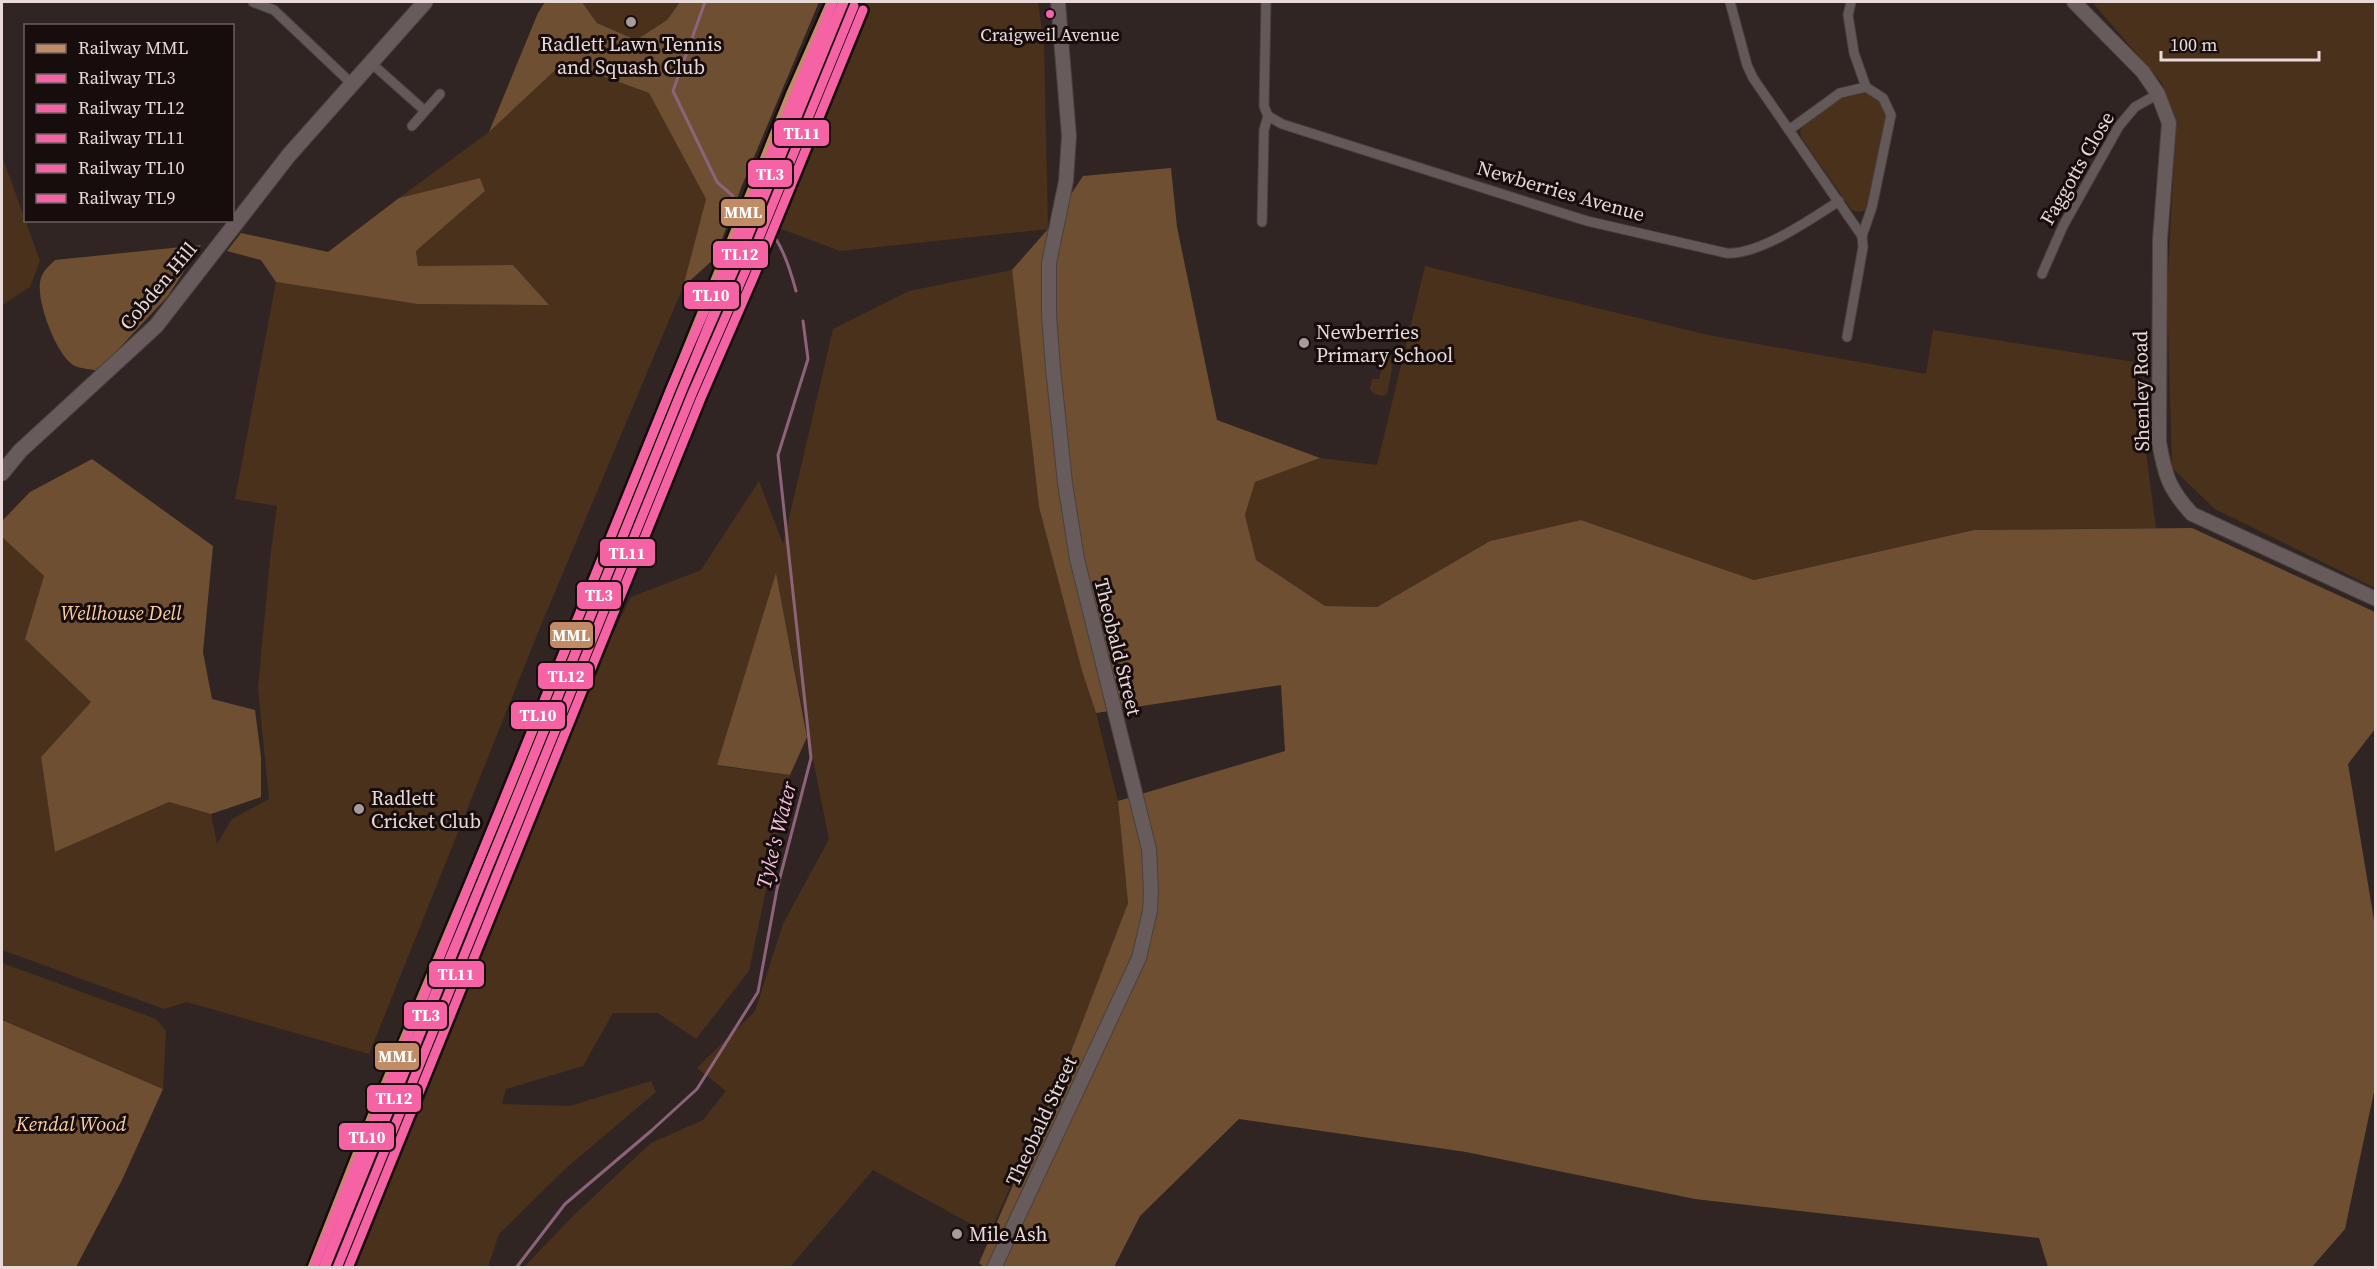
<svg xmlns="http://www.w3.org/2000/svg" width="2377" height="1269" font-family="'Source Serif 4',serif">
<rect width="100%" height="100%" fill="#312524"/>
<g fill="#49311c">
<polygon points="582,2 680,2 667,20 636,40 597,23"/>
<polygon points="857,2 1038,2 1044,44 1048,229 840,251 776,227 843,35"/>
<polygon points="2092,2 2375,2 2375,588 2215,509 2172,468 2167,291 2176,123 2162,83"/>
<polygon points="564,62 649,93 706,199 683,287 539,630 369,1054 187,1002 164,1009 2,950 2,537 44,576 25,639 91,702 41,757 55,852 169,802 211,814 217,844 232,819 269,799 258,688 270,559 277,506 235,499 276,282 417,304 548,305 513,265 418,266 416,251 485,191 480,178 399,198 489,132"/>
<path d="M 1864,92 L 1879,99 L 1887,113 L 1868,207 C 1864,212 1859,213 1852,210 L 1801,137 L 1800,131 L 1805,122 L 1844,95 Z"/>
<polygon points="2,156 40,261 30,287 2,305"/>
<polygon points="1425,266 1708,335 1926,374 1933,330 2134,362 2156,528 1974,530 1754,580 1581,520 1490,541 1377,607 1325,606 1256,560 1245,515 1255,482 1320,458 1377,465"/>
<polygon points="1012,270 1039,507 1082,671 1096,713 1118,801 1128,903 1068,1059 989,1234 873,1170 790,1267 524,1267 574,1215 651,1143 703,1120 726,1091 697,1068 755,1011 783,924 829,839 776,575 718,766 790,775 749,971 696,1039 658,1013 613,1013 583,1066 506,1089 502,1104 570,1106 651,1081 656,1092 565,1169 499,1234 488,1267 346,1268 391,1164 457,985 520,859 596,668 631,597 701,570 759,481 783,544 833,329 909,291"/>
<polygon points="1385,354 1390,354 1392,369 1387,394 1382,396 1374,394 1370,389 1372,379 1379,379"/>
<polygon points="2,963 156,1019 166,1031 163,1089 2,1020"/>
</g>
<g fill="#6e4f32">
<polygon points="545,2 582,2 597,23 636,40 667,20 680,2 819,2 741,188 715,258 683,287 706,199 649,93 564,62 489,132 538,13"/>
<polygon points="1171,168 1177,227 1217,420 1320,458 1255,482 1245,515 1256,560 1325,606 1377,607 1490,541 1581,520 1754,580 1974,530 2192,528 2375,612 2375,729 2348,764 2375,926 2375,1087 2345,1229 2312,1267 2048,1267 2039,1238 1695,1199 1466,1152 1239,1119 1140,1216 1114,1267 985,1268 979,1263 1068,1059 1128,903 1118,801 1285,751 1281,685 1096,713 1082,671 1039,507 1012,270 1048,229 1083,176"/>
<polygon points="480,178 485,191 416,251 418,266 513,265 549,305 417,304 276,282 261,260 227,251 241,233 328,252 399,198"/>
<path d="M 201,245 L 168,296 L 98,371 C 91,369 82,369 75,366 C 57,358 34,297 41,278 C 43,271 50,265 55,260 Z"/>
<polygon points="92,459 213,546 203,652 212,699 255,710 261,757 261,797 211,814 169,802 55,852 41,757 91,702 25,639 44,576 2,537 2,521 30,492"/>
<polygon points="776,573 807,737 790,775 717,765"/>
<polygon points="2,1020 163,1089 122,1180 76,1267 2,1267"/>
</g>
<g fill="none" stroke-linecap="round" stroke-linejoin="round">
<g stroke="#8c6379" stroke-width="3">
<polyline points="705,2 673,91 717,182 733,196"/>
<path d="M 764,222 C 781,242 789,265 796,291"/>
<polyline points="516,1268 565,1204 651,1131 697,1089 758,992 777,889 811,758 778,455 808,359 803,321"/>
</g>
<defs>
<g id="street">
<polyline points="253,2 274,10 351,83"/>
<polyline points="1730,2 1747,65 1753,78 1862,236 1863,247 1847,337"/>
<polyline points="1851,2 1848,15 1854,53 1866,87 1883,98 1891,115 1872,207 1862,236"/>
<polyline points="370,62 425,111"/>
<path d="M 1268,116 L 1282,124 L 1587,221 L 1726,253 C 1758,256 1813,218 1839,201"/>
<polyline points="412,126 440,94"/>
<polyline points="1789,130 1840,93 1866,87"/>
<polyline points="1262,222 1264,130 1268,116 1264,106 1266,2"/>
<polyline points="2042,274 2063,226 2119,126 2135,107 2158,94"/>
</g>
<g id="secondary">
<path d="M 2074,2 L 2143,72 L 2158,94 L 2169,123 L 2160,239 L 2159,442 C 2165,476 2169,489 2192,514 L 2376,599"/>
<polyline points="994,1268 1139,958 1150,911 1151,891 1149,849 1077,559 1065,483 1053,368 1049,315 1049,263 1066,181 1069,136 1058,2"/>
</g>
<polyline id="primary" points="2,473 20,451 156,326 289,155 425,2"/>
</defs>
<use href="#street" stroke="#4a403f" stroke-width="11"/>
<use href="#secondary" stroke="#4a403f" stroke-width="16"/>
<use href="#primary" stroke="#4a403f" stroke-width="17"/>
<use href="#street" stroke="#635959" stroke-width="9"/>
<use href="#secondary" stroke="#675b5b" stroke-width="14"/>
<use href="#primary" stroke="#685b5b" stroke-width="15"/>
<defs>
<polyline id="rail-1" points="312,1268 374,1111 509,789 791,93 831,2"/>
<polyline id="rail-2" points="323,1268 384,1115 519,793 801,97 841,6"/>
<polyline id="rail-3" points="325,1268 682,390 735,268 844,2"/>
<polyline id="rail-4" points="337,1268 692,394 745,272 854,6"/>
<polyline id="rail-5" points="315,1264 672,386 725,264 833,2"/>
<polyline id="rail-6" points="348,1268 701,398 754,276 863,10"/>
</defs>
<use href="#rail-1" stroke="#170d0d" stroke-width="14"/>
<use href="#rail-2" stroke="#170d0d" stroke-width="14"/>
<use href="#rail-3" stroke="#170d0d" stroke-width="14"/>
<use href="#rail-4" stroke="#170d0d" stroke-width="14"/>
<use href="#rail-5" stroke="#170d0d" stroke-width="14"/>
<use href="#rail-6" stroke="#170d0d" stroke-width="14"/>
<use href="#rail-1" stroke="#c18c65" stroke-width="9"/>
<use href="#rail-2" stroke="#f663a5" stroke-width="9"/>
<use href="#rail-3" stroke="#f663a5" stroke-width="9"/>
<use href="#rail-4" stroke="#f663a5" stroke-width="9"/>
<use href="#rail-5" stroke="#f663a5" stroke-width="9"/>
<use href="#rail-6" stroke="#f663a5" stroke-width="9"/>
</g>
<circle fill="#f860b3" stroke="#170d0d" stroke-width="2" cx="1050" cy="14" r="5"/>
<g fill="#a99b9a" stroke="#170d0d" stroke-width="2">
<circle cx="631" cy="22" r="6"/>
<circle cx="1304" cy="343" r="6"/>
<circle cx="359" cy="809" r="6"/>
<circle cx="957" cy="1234" r="6"/>
</g>
<g text-anchor="middle" dominant-baseline="central" stroke-width="6" stroke-linejoin="round" paint-order="stroke">
<g font-size="18" fill="#e9dad9" stroke="#170d0d">
<text x="1050" y="34">Craigweil Avenue</text>
</g>
<g font-size="20" fill="#e9dad9" stroke="#170d0d" text-anchor="start">
<text x="631" y="44" text-anchor="middle">Radlett Lawn Tennis<tspan x="631" dy="23">and Squash Club</tspan></text>
<text x="1316" y="332">Newberries<tspan x="1316" dy="23">Primary School</tspan></text>
<text x="371" y="798">Radlett<tspan x="371" dy="23">Cricket Club</tspan></text>
<text x="969" y="1234">Mile Ash</text>
</g>
<g font-size="20" fill="#e9dad9" stroke="#170d0d">
<text transform="translate(2077 168) rotate(-60)">Faggotts Close</text>
<text transform="translate(1561 191) rotate(16)">Newberries Avenue</text>
<text transform="translate(158 286) rotate(-50)">Cobden Hill</text>
<text transform="translate(2141 391) rotate(-91)">Shenley Road</text>
<text transform="translate(1118 647) rotate(76)">Theobald Street</text>
<text transform="translate(1041 1121) rotate(-65)">Theobald Street</text>
</g>
<g font-size="20" font-style="italic" fill="#fdcea4" stroke="#170d0d">
<text x="121" y="613">Wellhouse Dell</text>
<text x="71" y="1124">Kendal Wood</text>
</g>
<g font-size="21" font-style="italic" fill="#f8bedd" stroke="#170d0d">
<text transform="translate(776 835) rotate(-76)">Tyke's Water</text>
</g>
</g>
<g stroke="#170d0d" stroke-width="2">
<rect x="773" y="119" width="57" height="28" rx="6" fill="#f663a5"/>
<rect x="747" y="159" width="46" height="29" rx="6" fill="#f663a5"/>
<rect x="720" y="198" width="46" height="29" rx="6" fill="#c18c65"/>
<rect x="712" y="240" width="57" height="29" rx="6" fill="#f663a5"/>
<rect x="683" y="281" width="57" height="29" rx="6" fill="#f663a5"/>
<rect x="599" y="538" width="57" height="29" rx="6" fill="#f663a5"/>
<rect x="576" y="581" width="46" height="29" rx="6" fill="#f663a5"/>
<rect x="549" y="621" width="45" height="28" rx="6" fill="#c18c65"/>
<rect x="537" y="662" width="57" height="28" rx="6" fill="#f663a5"/>
<rect x="510" y="701" width="56" height="29" rx="6" fill="#f663a5"/>
<rect x="428" y="960" width="57" height="28" rx="6" fill="#f663a5"/>
<rect x="403" y="1001" width="45" height="29" rx="6" fill="#f663a5"/>
<rect x="374" y="1042" width="46" height="29" rx="6" fill="#c18c65"/>
<rect x="366" y="1084" width="56" height="29" rx="6" fill="#f663a5"/>
<rect x="338" y="1122" width="57" height="29" rx="6" fill="#f663a5"/>
</g>
<g font-size="16" text-anchor="middle" font-weight="bold" fill="#fff">
<text x="802" y="139">TL11</text>
<text x="770" y="180">TL3</text>
<text x="743" y="218">MML</text>
<text x="740" y="260">TL12</text>
<text x="711" y="301">TL10</text>
<text x="627" y="559">TL11</text>
<text x="599" y="601">TL3</text>
<text x="571" y="641">MML</text>
<text x="566" y="682">TL12</text>
<text x="538" y="721">TL10</text>
<text x="456" y="980">TL11</text>
<text x="426" y="1021">TL3</text>
<text x="397" y="1062">MML</text>
<text x="394" y="1104">TL12</text>
<text x="367" y="1143">TL10</text>
</g>
<rect width="2377" height="1269" fill="none" stroke="#e9dad9" stroke-width="6"/>
<rect x="24" y="24" width="210" height="198" fill="#170d0d" stroke="#6b5f5f" stroke-width="1.5"/>
<rect x="36" y="44" width="30" height="9" fill="#c18c65" stroke="#6b5f5f" stroke-width="1.5"/>
<text x="78" y="54" font-size="18" fill="#e9dad9">Railway MML</text>
<rect x="36" y="74" width="30" height="9" fill="#f663a5" stroke="#6b5f5f" stroke-width="1.5"/>
<text x="78" y="84" font-size="18" fill="#e9dad9">Railway TL3</text>
<rect x="36" y="104" width="30" height="9" fill="#f663a5" stroke="#6b5f5f" stroke-width="1.5"/>
<text x="78" y="114" font-size="18" fill="#e9dad9">Railway TL12</text>
<rect x="36" y="134" width="30" height="9" fill="#f663a5" stroke="#6b5f5f" stroke-width="1.5"/>
<text x="78" y="144" font-size="18" fill="#e9dad9">Railway TL11</text>
<rect x="36" y="164" width="30" height="9" fill="#f663a5" stroke="#6b5f5f" stroke-width="1.5"/>
<text x="78" y="174" font-size="18" fill="#e9dad9">Railway TL10</text>
<rect x="36" y="194" width="30" height="9" fill="#f663a5" stroke="#6b5f5f" stroke-width="1.5"/>
<text x="78" y="204" font-size="18" fill="#e9dad9">Railway TL9</text>
<path d="M2161 51v9h158v-9" fill="none" stroke="#e9dad9" stroke-width="3"/>
<text x="2170" y="51" font-size="18" fill="#e9dad9" stroke="#170d0d" stroke-width="4.5" paint-order="stroke">100 m</text>
</svg>
